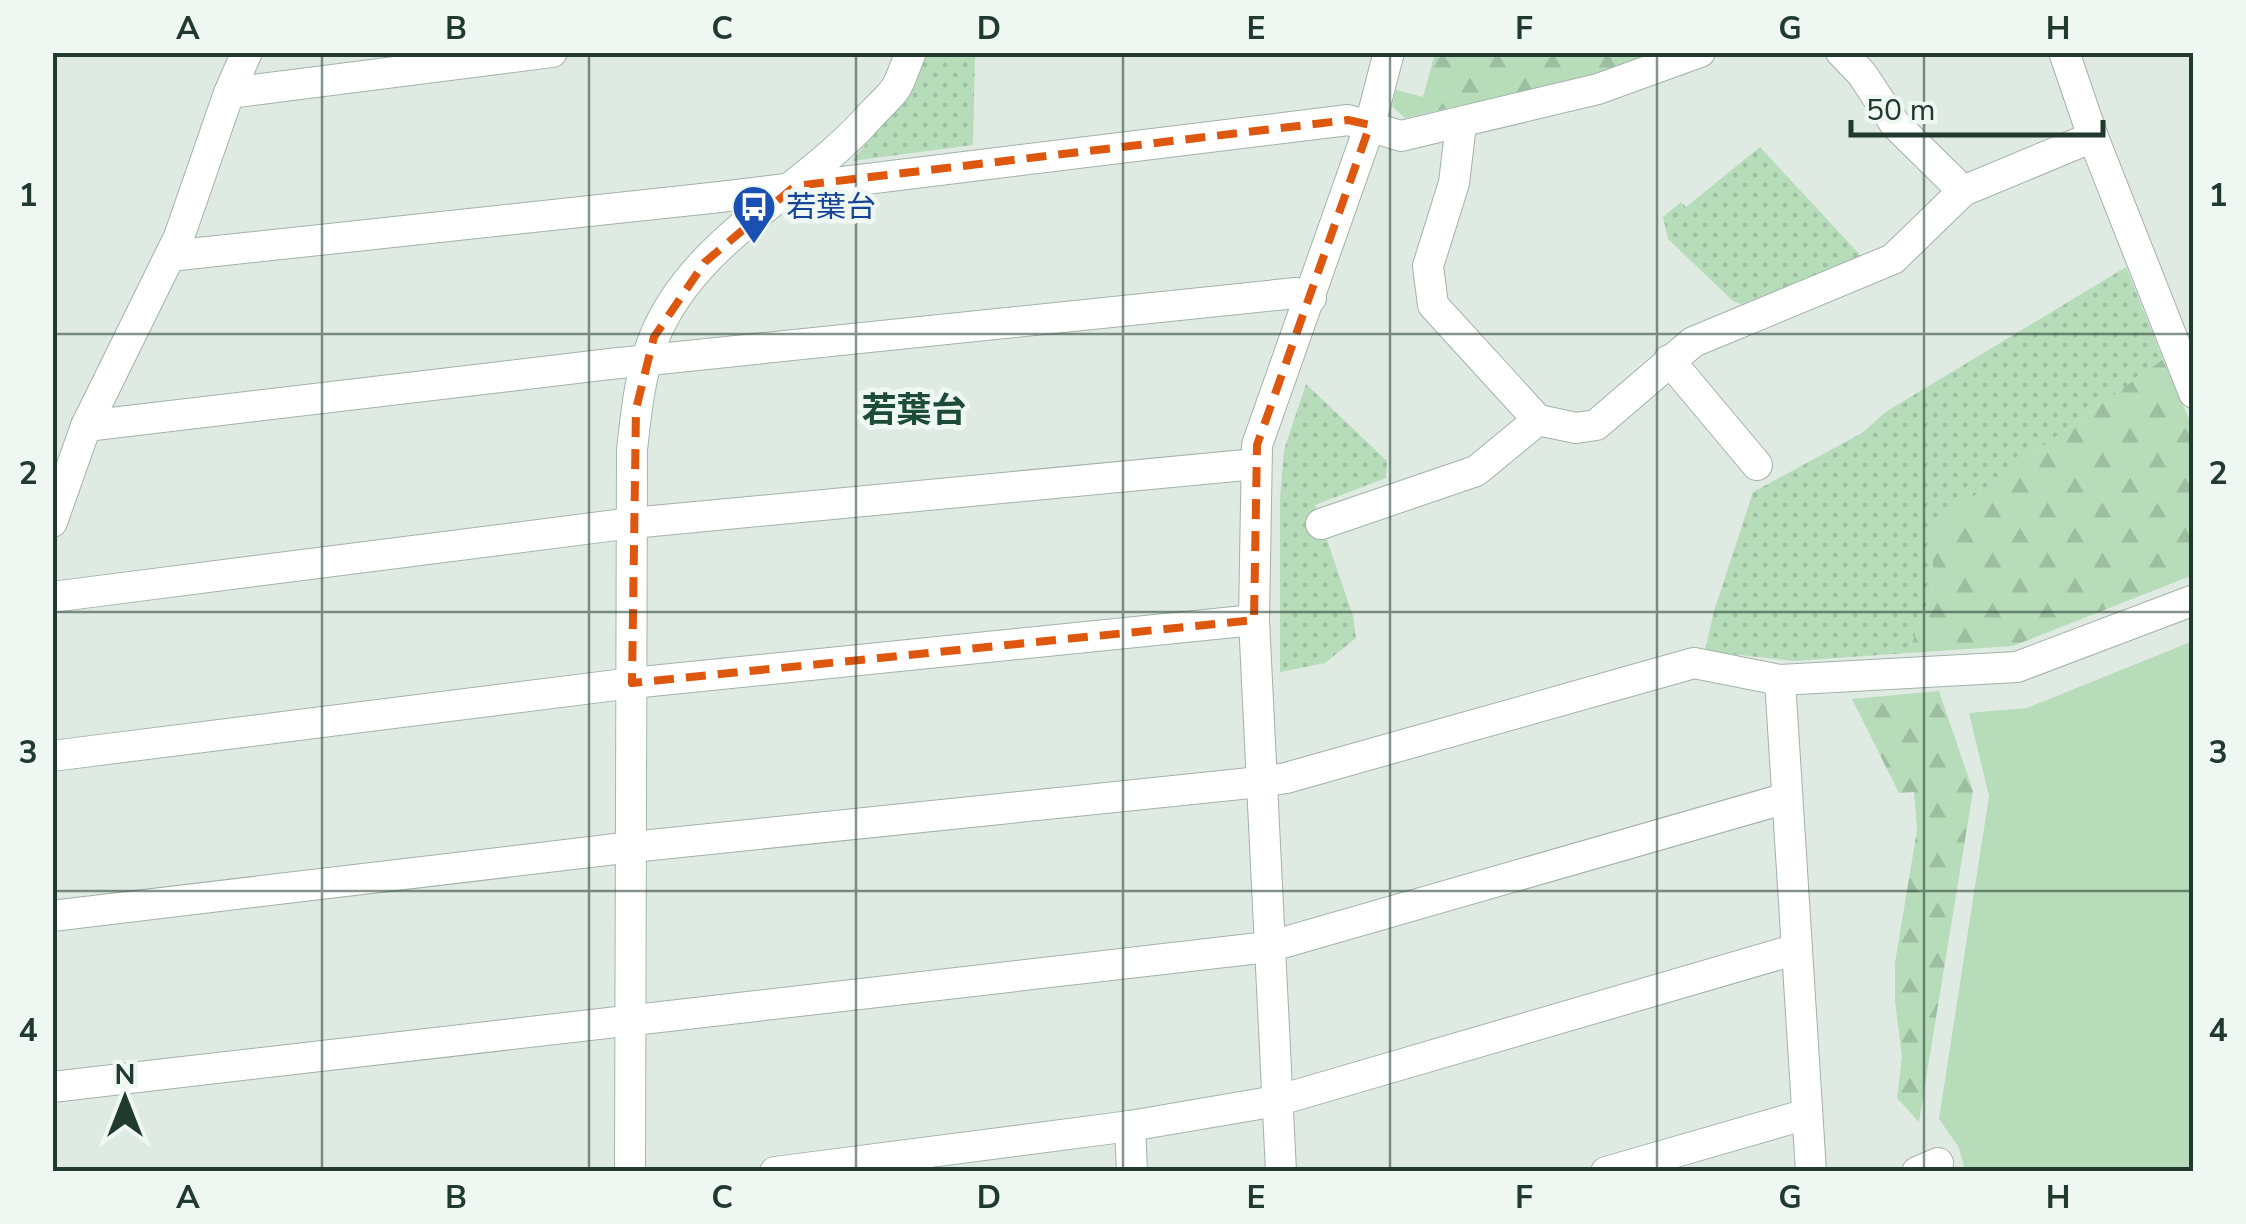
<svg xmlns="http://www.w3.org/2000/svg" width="2246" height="1224" font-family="'Nunito Sans','Noto Sans JP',sans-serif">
<defs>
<pattern id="forest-firs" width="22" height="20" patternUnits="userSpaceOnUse" patternTransform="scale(2.5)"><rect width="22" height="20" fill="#b7dcba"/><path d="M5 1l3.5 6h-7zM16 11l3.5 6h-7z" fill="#9dbea0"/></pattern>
<pattern id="park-dots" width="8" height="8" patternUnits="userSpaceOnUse" patternTransform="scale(2.5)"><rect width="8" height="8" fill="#b7dcba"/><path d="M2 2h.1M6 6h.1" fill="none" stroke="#9dbea0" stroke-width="1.8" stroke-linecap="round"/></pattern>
</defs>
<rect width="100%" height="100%" fill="#dfeae3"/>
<polygon fill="#b7dcba" points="2193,641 2193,1171 1959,1171 1964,1166 1958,1146 1939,1119 1989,796 1969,713 2027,708"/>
<g fill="url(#forest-firs)">
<polygon points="1435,53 1658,53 1598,74 1405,118 1392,106 1396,90 1423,97"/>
<polygon points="2163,359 2193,428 2193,575 2013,646 1908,653 1934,584 1930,527"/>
<polygon points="1939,691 1973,791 1919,1122 1897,1098 1902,1056 1895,1002 1895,963 1917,830 1914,792 1899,793 1852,699"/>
</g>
<g fill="url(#park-dots)">
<polygon points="922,53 975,53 973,145 852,161 903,99"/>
<polygon points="1760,147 1862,257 1741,304 1733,301 1668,239 1663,217 1681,202 1686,207"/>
<polygon points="2126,267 2163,359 1931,527 1934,584 1908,653 1794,661 1705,651 1714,611 1753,492 1862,433 1887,411"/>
<polygon points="1306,384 1387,461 1386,478 1315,505 1353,616 1356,638 1325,663 1280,672 1280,498 1284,450"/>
</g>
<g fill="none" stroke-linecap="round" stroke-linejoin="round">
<defs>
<g id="street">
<polyline points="1841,52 1862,74 1895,124 1963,191"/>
<polyline points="2064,52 2093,137 2194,393"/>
<polyline points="229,93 552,52"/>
<polyline points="1461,124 1454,183 1428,266 1433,305 1538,420"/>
<polyline points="170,256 720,197 1348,120 1401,136 1598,89 1700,52"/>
<polyline points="1669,360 1757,465"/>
<polyline points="86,426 610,364 1296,293 1311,298"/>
<polyline points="52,522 86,426 179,237 229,93 247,52"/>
<polyline points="1321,524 1476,471 1538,420 1576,428 1596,425 1693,342 1893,259 1963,191 2093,137"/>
<polyline points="52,597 632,523 1256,464"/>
<polyline points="1780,680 1811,1172"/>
<polyline points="52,756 632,683 1254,620"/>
<polyline points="52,916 632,847 1260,782 1286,778 1694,663 1780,680 2017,667 2194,600"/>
<polyline points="52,1087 1268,947 1787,798"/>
<polyline points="1130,1126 1132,1172"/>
<polyline points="775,1172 1130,1126 1276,1101 1797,949"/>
<polyline points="1281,1172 1254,620 1257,445 1370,125 1389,52"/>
<polyline points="1606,1172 1807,1114"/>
<polyline points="1917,1172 1938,1163"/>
</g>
<path id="secondary" d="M 630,1172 L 632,450 C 636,413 640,373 654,338 C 694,239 803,192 870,116 C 878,107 889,98 896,88 C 902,77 906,64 911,52"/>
</defs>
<use href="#street" stroke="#a2b2a9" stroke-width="32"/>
<use href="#secondary" stroke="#a0b9ab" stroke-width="32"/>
<use href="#street" stroke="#fff" stroke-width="30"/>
<use href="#secondary" stroke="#fff" stroke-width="30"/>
</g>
<path fill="none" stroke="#de570e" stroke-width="8" stroke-dasharray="20 12" stroke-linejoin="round" d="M 1348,120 L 1370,125 L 1257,445 L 1254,620 L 632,683 L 636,409 L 654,337 L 705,262 L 795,186 Z"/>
<path fill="none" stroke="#203a2e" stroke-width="2.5" stroke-opacity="0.55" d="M 322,52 L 322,1172M 589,52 L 589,1172M 856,52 L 856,1172M 1123,52 L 1123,1172M 1390,52 L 1390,1172M 1657,52 L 1657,1172M 1924,52 L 1924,1172M 52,334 L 2194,334M 52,612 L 2194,612M 52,891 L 2194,891"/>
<defs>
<symbol id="bus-pin" viewBox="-11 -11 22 30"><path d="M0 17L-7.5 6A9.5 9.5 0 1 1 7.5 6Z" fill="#1a4fb4" stroke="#eff7f2"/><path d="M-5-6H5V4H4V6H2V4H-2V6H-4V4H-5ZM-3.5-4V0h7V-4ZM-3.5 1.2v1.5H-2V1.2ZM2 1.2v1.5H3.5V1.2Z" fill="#fff"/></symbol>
</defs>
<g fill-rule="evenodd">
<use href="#bus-pin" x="729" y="182" width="50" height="68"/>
</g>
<g text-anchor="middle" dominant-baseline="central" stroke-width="10" stroke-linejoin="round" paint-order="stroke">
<g font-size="30" fill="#164399" stroke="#eff7f2" text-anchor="start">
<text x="786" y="207">若葉台</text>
</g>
<g font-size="35" font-weight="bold" fill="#1c4c37" stroke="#eff7f2">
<text x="914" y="410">若葉台</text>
</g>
</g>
<rect width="2246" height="1224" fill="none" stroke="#eff7f2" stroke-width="110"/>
<g transform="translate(125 1099)" stroke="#eff7f2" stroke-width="8" paint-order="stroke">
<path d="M0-8L18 38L0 25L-18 38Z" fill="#203a2e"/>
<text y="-15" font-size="28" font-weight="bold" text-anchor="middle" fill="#203a2e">N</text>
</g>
<path d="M1851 120v15h252v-15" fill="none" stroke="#203a2e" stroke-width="5"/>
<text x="1866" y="120" font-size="30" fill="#203a2e" stroke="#eff7f2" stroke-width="8" paint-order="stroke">50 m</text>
<rect x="55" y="55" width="2136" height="1114" fill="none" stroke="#203a2e" stroke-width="4"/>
<g font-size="32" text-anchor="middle" font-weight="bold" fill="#203a2e">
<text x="188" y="39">A</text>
<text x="456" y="39">B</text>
<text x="722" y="39">C</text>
<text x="989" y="39">D</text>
<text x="1256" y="39">E</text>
<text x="1524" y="39">F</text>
<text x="1790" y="39">G</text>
<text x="2058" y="39">H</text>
<text x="28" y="206">1</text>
<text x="2218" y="206">1</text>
<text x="28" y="484">2</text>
<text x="2218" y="484">2</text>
<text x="28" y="763">3</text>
<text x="2218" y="763">3</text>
<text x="28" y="1041">4</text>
<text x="2218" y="1041">4</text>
<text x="188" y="1208">A</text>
<text x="456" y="1208">B</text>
<text x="722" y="1208">C</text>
<text x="989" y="1208">D</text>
<text x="1256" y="1208">E</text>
<text x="1524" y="1208">F</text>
<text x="1790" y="1208">G</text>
<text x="2058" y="1208">H</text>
</g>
</svg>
